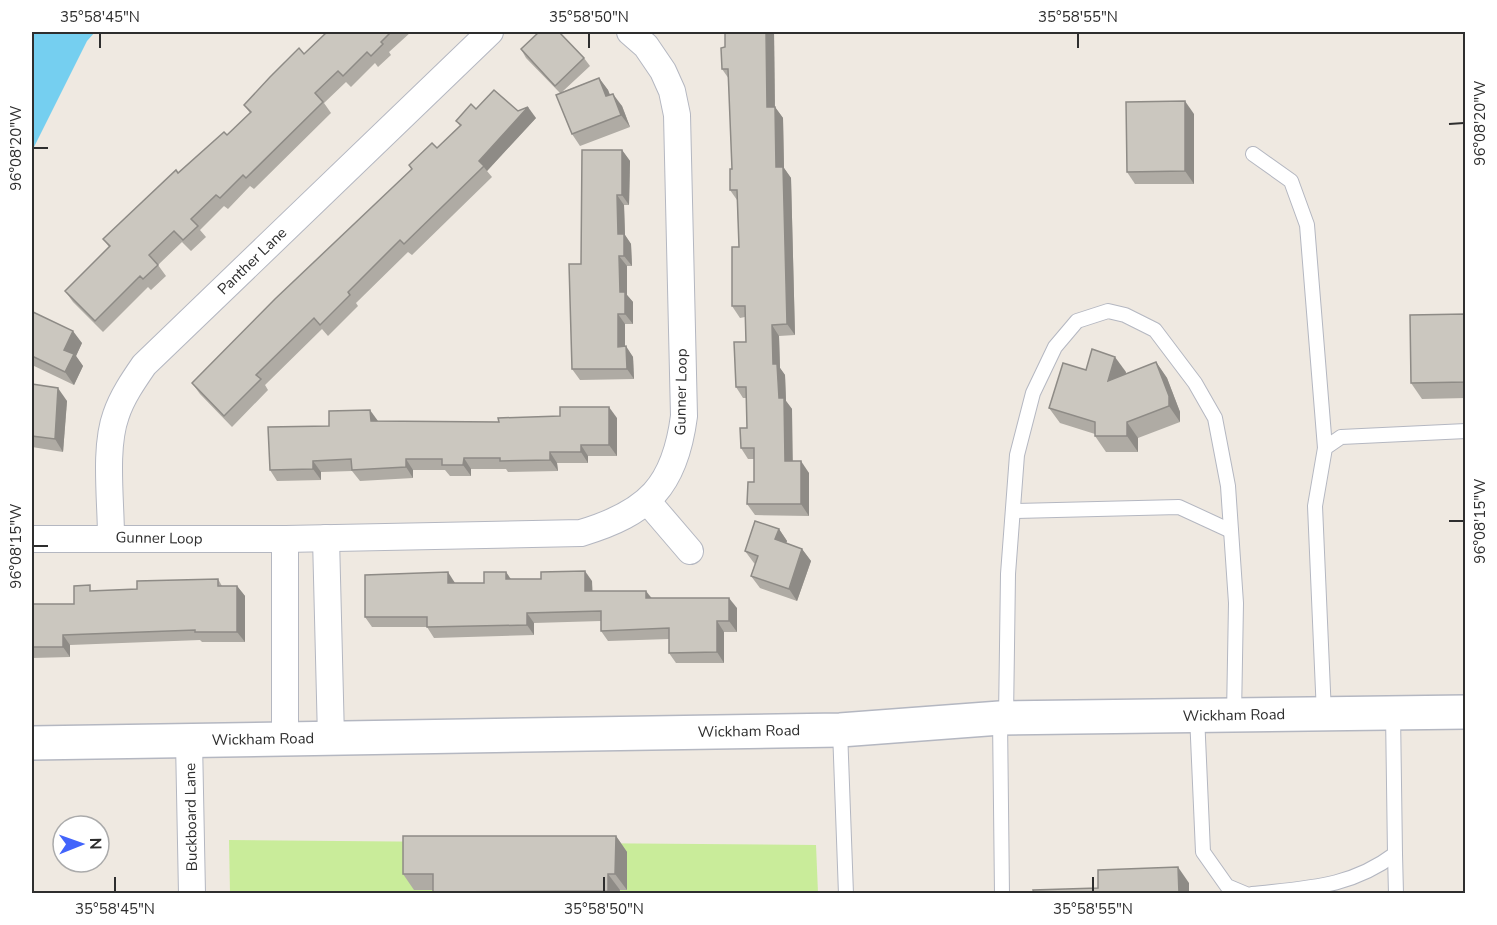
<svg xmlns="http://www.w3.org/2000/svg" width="1497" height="925" font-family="'Nunito Sans',sans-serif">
<rect width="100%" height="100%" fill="#efe9e1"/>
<polygon fill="#c9ec9a" points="229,840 816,845 818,893 230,893"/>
<polygon fill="#75cff0" points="32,32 95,32 87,41 32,151"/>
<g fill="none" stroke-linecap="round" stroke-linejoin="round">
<defs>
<g id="lane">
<polyline points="1253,154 1291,181 1307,225 1325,448"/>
<polyline points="1013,511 1179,507 1231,531"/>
<polyline points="1324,714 1315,506 1325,448 1341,437 1466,431"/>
<polyline points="1197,715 1203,852 1227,886 1246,894"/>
<polyline points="1000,718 1002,894"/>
<polyline points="1006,718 1008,574 1017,455 1033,393 1055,347 1077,321 1108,311 1125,315 1155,330 1195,383 1215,418 1228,486 1236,603 1234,715"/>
<polyline points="840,730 846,894"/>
<polyline points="1395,854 1396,894"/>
<path d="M 1252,894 C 1306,888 1350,888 1395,854 L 1393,713"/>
</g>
<g id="street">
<polyline points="648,502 690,551"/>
<path d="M 111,537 C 111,501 104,448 116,415 C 122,397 133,381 144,365 L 490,32"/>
<polyline points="326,538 331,738"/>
<path d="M 32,539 L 285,539 L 581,533 C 648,513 675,486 684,416 L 677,115 L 672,91 L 663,71 L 646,46 L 630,32"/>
<polyline points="285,539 285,739"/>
<polyline points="189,741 192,894"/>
</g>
<polyline id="secondary" points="32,743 840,730 1000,718 1466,712"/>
</defs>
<use href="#lane" stroke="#b4b7c1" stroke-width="16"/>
<use href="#street" stroke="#b4b7c1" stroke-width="28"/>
<use href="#secondary" stroke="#b4b7c1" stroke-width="36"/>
<use href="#lane" stroke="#fff" stroke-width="14"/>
<use href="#street" stroke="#fff" stroke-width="26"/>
<use href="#secondary" stroke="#fff" stroke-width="33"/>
</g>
<g fill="#afaba4">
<polygon points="327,32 411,32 389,52 391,55 378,67 375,63 351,87 346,82 324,103 331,113 254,189 250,186 228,209 224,206 200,230 206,237 191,251 182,242 158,265 166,276 151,290 148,287 103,332 73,302 65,291 109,247 103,239 178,173 227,135 250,113 244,105 304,54"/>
<polygon points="725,32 774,32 775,107 783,118 784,168 791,178 795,335 779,336 780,368 785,375 786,401 792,409 792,461 809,473 809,516 755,515 747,504 754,482 754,459 748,459 741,448 747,428 746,398 743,398 736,387 746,342 745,317 740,318 732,306 739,247 737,200 730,190 732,169 729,79 722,69 725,47"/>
<polygon points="521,49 584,58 590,66 562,92 599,78 608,90 610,95 622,106 630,127 580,146 572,134 560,93 526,58"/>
<polygon points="476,109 518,111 536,118 487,171 492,177 412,255 408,252 356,303 358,306 328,336 322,329 265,385 268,390 232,427 200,394 192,383 412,169 409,165 437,148 460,126 456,121"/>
<polygon points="1194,114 1194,184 1135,184 1127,172"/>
<polygon points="622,150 630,161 629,205 624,205 625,235 631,244 632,266 627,266 627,295 633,302 633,324 625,324 625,346 633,357 634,379 580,380 572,369"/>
<polygon points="1466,314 1466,398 1422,399 1411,383"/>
<polygon points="32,315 82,343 76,356 83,366 74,385 32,365"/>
<polygon points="1156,362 1167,378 1180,412 1180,422 1138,438 1138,452 1106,452 1095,436 1095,434 1060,423 1049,408 1086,370 1126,372 1126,374"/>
<polygon points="32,384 67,401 63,452 32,447"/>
<polygon points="617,418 617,456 588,456 588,463 557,463 558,471 508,472 506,469 471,469 471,476 450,476 445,470 413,470 413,478 360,481 352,471 321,472 321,480 277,481 270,470 329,426 378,421 499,422"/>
<polygon points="779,529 787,541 786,543 802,549 811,561 797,601 760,588 751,576 755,564 754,563 745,551"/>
<polygon points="506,572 511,579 592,581 592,591 737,608 737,632 724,632 724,663 676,663 669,653 669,639 608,641 601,631 601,621 534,623 534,635 434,638 427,627 372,627 365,617 484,583"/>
<polygon points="218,579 222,586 237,586 245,596 245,642 202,642 200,640 70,645 70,657 32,658 32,604 74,604 93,591 137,589"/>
<polygon points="616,836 627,852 627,890 620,890 619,894 434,894 433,890 414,890 403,874"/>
</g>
<g fill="#8e8b86">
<polygon points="766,32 774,32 775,119 767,107"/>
<polygon points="599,78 608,90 615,108 606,96"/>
<polygon points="613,94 622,106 630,127 621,115"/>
<polygon points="1185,101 1194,114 1194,184 1185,171"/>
<polygon points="528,107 536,118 487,171 479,161"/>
<polygon points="775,107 783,118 784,168 791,178 795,335 787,324 776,167"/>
<polygon points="622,150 630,161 629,205 622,195"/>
<polygon points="617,195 624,205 625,235 631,244 632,266 624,256 618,234"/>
<polygon points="619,256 627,266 627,295 633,302 633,324 625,314 620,292"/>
<polygon points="618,314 625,324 625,357 618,347"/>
<polygon points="772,325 779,336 780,368 785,375 786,401 792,409 793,472 785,461 779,398 773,364"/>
<polygon points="73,331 82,343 76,356 83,366 74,385 65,372 64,350"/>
<polygon points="626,346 633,357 634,379 627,369"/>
<polygon points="1115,357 1126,372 1119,396 1108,381"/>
<polygon points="1156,362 1167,378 1180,412 1180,422 1169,406"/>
<polygon points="58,388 67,401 63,452 55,439"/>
<polygon points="609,407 617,418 617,456 609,445"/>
<polygon points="370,410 378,421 378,432 371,421"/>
<polygon points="1127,422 1138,438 1138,452 1127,436"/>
<polygon points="581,445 588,456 588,463 581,452"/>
<polygon points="550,452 557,463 558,471 550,460"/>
<polygon points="464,458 471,469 471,476 463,465"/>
<polygon points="406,459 413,470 413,478 406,467"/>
<polygon points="313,461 321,472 321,480 313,469"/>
<polygon points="801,461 809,473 809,516 801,504"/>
<polygon points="779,529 787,541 783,551 775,539"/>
<polygon points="802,549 811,561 797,601 789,589"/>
<polygon points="585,571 592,581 593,601 585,591"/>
<polygon points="448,572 455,583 448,583"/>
<polygon points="506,572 513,583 506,579"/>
<polygon points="237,586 245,596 245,642 237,632"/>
<polygon points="646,591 654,601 646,598"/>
<polygon points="729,598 737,608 737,632 729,621"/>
<polygon points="527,613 534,623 534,635 527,625"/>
<polygon points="717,621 724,632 724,663 717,652"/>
<polygon points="63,635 70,645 70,657 63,647"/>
<polygon points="616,836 627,852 627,890 615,874"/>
<polygon points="1178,867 1189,883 1189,894 1179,894"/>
<polygon points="608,874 620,890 619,894 610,894 608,891"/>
</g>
<g fill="#cbc7bf" stroke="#8e8b86" stroke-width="1.5">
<polygon points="327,32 391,32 381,42 383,44 371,56 367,52 343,76 338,71 315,93 323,102 246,178 243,175 220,198 216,195 191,219 198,226 183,240 174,231 149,255 158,265 143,279 140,276 95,321 65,291 110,246 103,239 176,170 178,173 224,132 227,135 251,112 244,105 270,77 299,48 304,54"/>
<polygon points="539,32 559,32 584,58 555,86 521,49"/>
<polygon points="725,32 766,32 767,107 775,107 776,167 783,167 787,324 772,325 773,364 777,364 779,398 784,398 785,461 801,461 801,504 747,504 748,482 754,482 754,448 741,448 740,428 747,428 746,387 736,387 734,342 746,342 745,306 732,306 732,247 739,247 737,190 730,190 730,169 732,169 728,69 722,69 721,48 725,47"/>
<polygon points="599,78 606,96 613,94 621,115 572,134 556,95"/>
<polygon points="494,90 518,111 528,107 479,161 484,166 404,244 400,240 348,292 350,295 320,325 314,318 256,375 261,379 224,416 192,383 275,299 412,169 409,165 432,143 437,148 461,125 456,121 471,104 476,109"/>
<polygon points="1185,101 1185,171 1127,172 1126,102"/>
<polygon points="582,150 622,150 622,195 617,195 618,234 624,234 624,256 619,256 620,292 625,292 625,314 618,314 618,347 626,346 627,369 572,369 569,264 581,264"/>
<polygon points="33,312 73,331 64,350 74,354 65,372 32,356 32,315"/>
<polygon points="1466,314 1466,382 1411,383 1410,315"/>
<polygon points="1092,349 1115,357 1108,381 1156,362 1169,396 1169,406 1127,422 1127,436 1095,436 1095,422 1049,408 1063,363 1086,370"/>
<polygon points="32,384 58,388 55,439 32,436"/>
<polygon points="560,407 609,407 609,445 581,445 581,452 550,452 550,460 500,461 500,458 464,458 463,465 442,465 442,459 406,459 406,467 352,470 351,459 313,461 313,469 270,470 268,427 329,426 329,411 370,410 371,421 499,422 498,418 560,416"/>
<polygon points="755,521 779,529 775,539 802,549 789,589 751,576 758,556 745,551"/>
<polygon points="585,571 585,591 646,591 646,598 729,598 729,621 717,621 717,652 669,653 669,628 601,631 601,611 527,613 527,625 427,627 427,617 365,617 365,575 448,572 448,583 484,583 484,572 506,572 506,579 541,579 541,572"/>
<polygon points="218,579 218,586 237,586 237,632 195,632 195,630 63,635 63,647 32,647 32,604 74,604 74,586 90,585 90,591 137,589 137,581"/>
<polygon points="403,836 616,836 615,874 608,874 608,891 433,892 433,874 403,874"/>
<polygon points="1178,867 1179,894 1034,894 1033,890 1098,888 1098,870"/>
</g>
<path fill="none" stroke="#2e2e2e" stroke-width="2" d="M 100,33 L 100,48M 589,33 L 589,48M 1078,33 L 1078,48M 1449,124 L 1464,123M 33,148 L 48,148M 1449,521 L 1464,521M 33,546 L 48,546M 115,877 L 115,892M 604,877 L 604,892M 1093,877 L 1093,892"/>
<g text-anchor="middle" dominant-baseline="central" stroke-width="6" stroke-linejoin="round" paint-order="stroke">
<g font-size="15" fill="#2e2e2e" stroke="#fff">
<text transform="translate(252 261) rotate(-44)">Panther Lane</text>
<text transform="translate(681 392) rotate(-89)">Gunner Loop</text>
<text transform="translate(159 538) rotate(1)">Gunner Loop</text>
<text transform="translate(1234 715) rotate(-1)">Wickham Road</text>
<text transform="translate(749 731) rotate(-1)">Wickham Road</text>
<text transform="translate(263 739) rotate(-1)">Wickham Road</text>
<text transform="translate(191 817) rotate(-91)">Buckboard Lane</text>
</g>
</g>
<rect width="1497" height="925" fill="none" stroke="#ffffff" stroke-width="66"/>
<g transform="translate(81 844) rotate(89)"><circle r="28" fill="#ffffff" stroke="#ababab" stroke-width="1.5"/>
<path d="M0-4.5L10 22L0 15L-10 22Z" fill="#4264fb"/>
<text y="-9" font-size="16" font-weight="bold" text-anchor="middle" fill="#2e2e2e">N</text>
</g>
<rect x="33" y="33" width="1431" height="859" fill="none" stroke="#2e2e2e" stroke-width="2"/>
<g font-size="15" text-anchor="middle" fill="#2e2e2e">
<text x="100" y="22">35°58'45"N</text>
<text x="589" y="22">35°58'50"N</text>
<text x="1078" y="22">35°58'55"N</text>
<text transform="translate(1480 123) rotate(-90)" y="5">96°08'20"W</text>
<text transform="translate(16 148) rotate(-90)" y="5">96°08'20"W</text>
<text transform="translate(1480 521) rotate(-90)" y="5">96°08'15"W</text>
<text transform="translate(16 546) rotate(-90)" y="5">96°08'15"W</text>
<text x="115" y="914">35°58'45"N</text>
<text x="604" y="914">35°58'50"N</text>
<text x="1093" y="914">35°58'55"N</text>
</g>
</svg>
